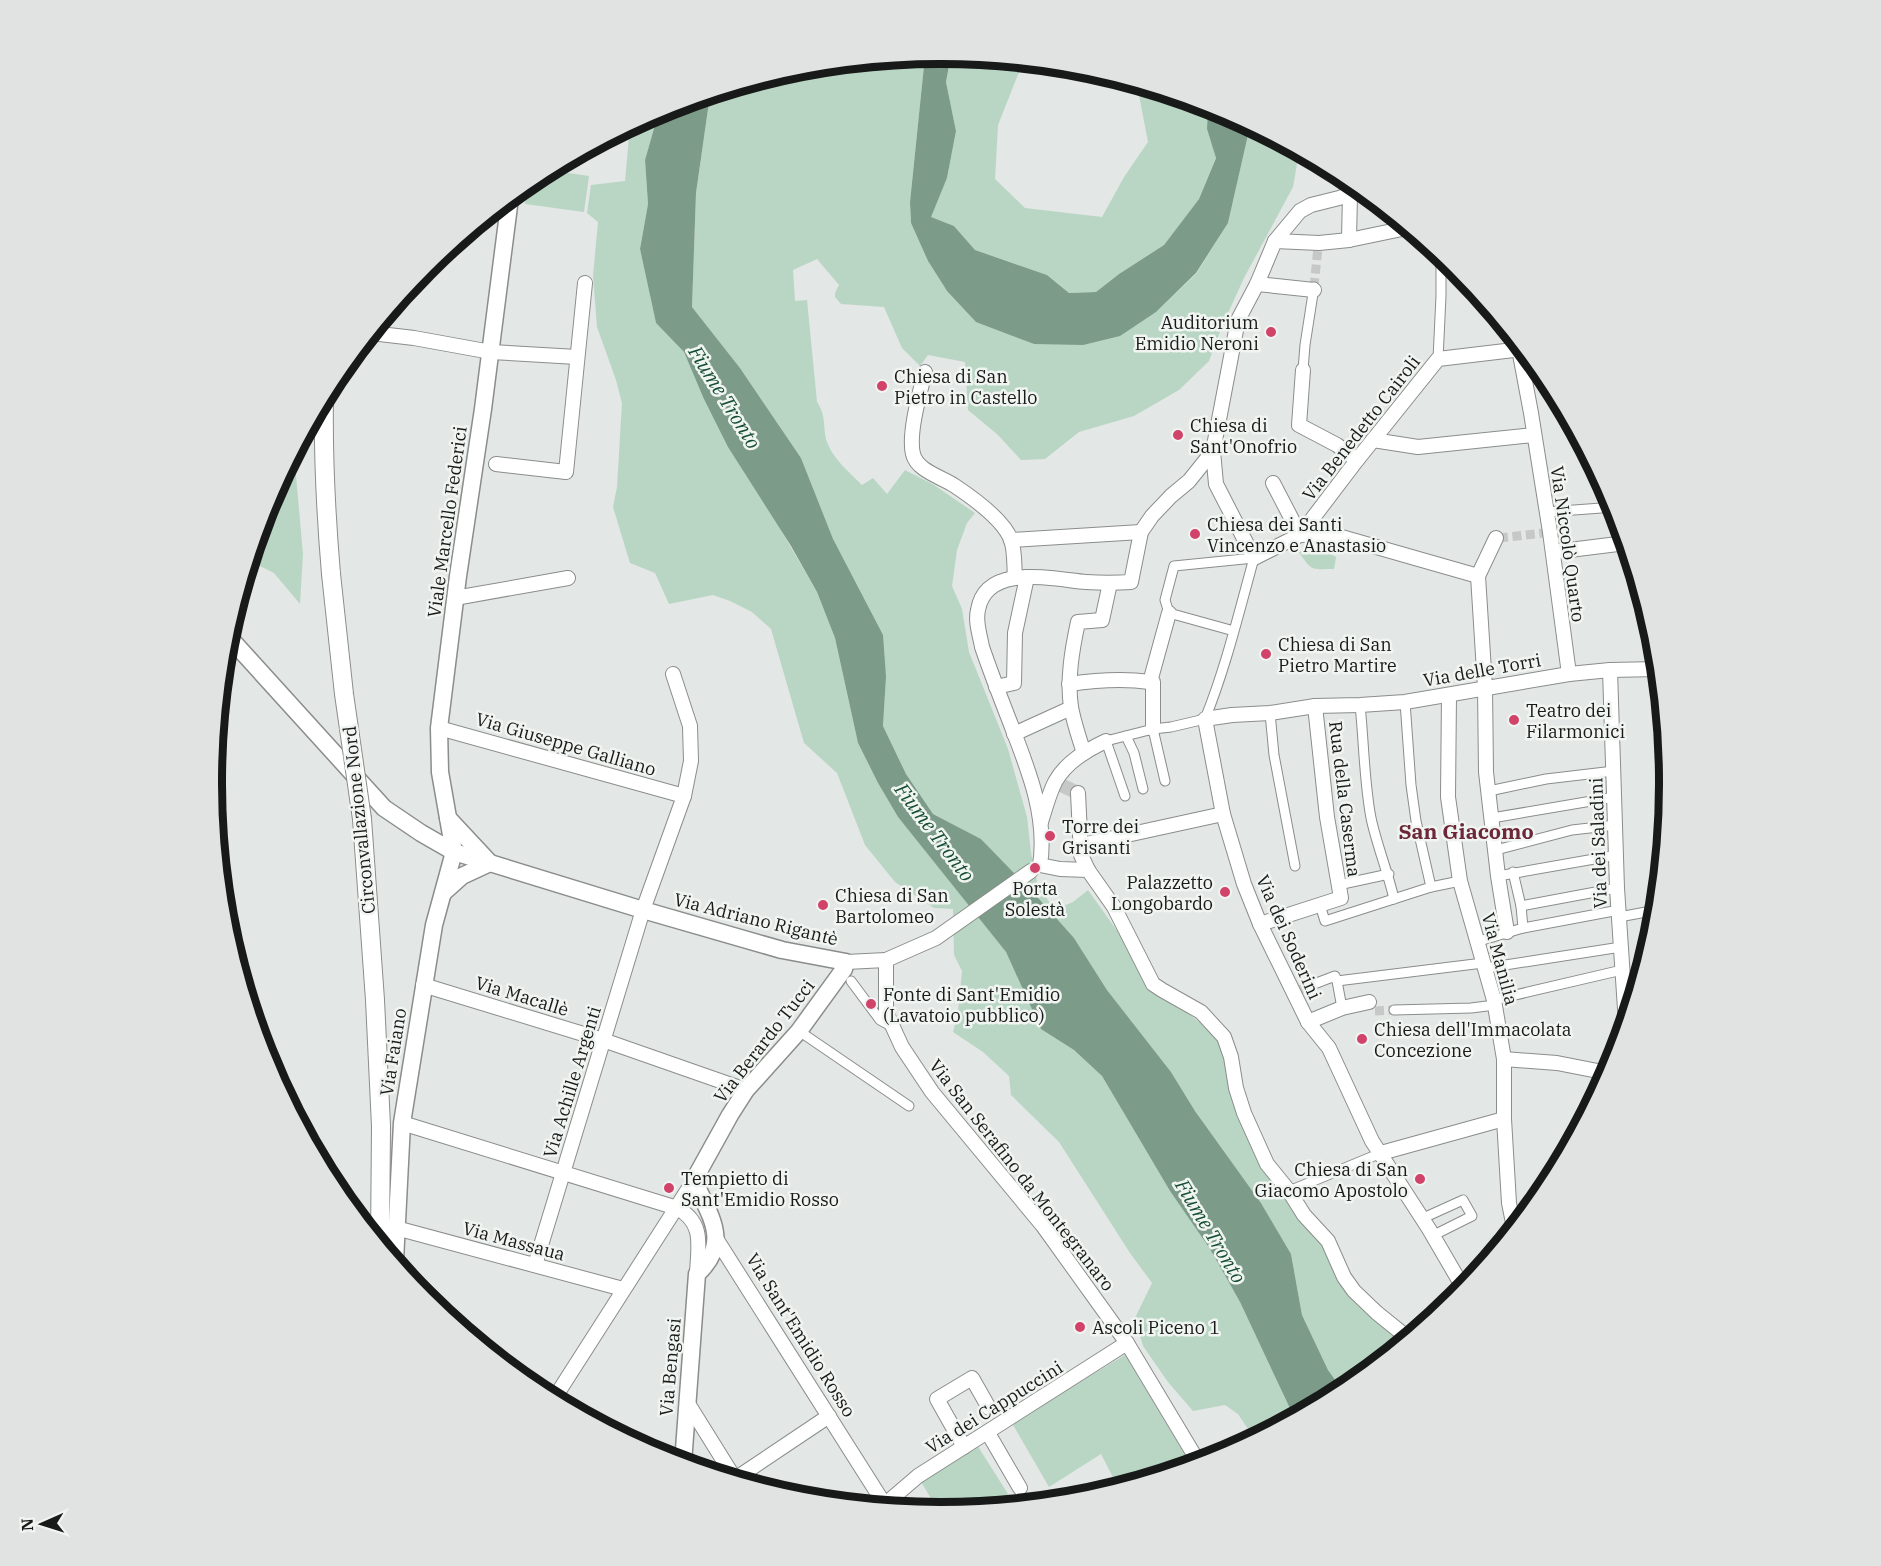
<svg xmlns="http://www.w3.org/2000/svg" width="1881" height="1566" font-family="'IBM Plex Serif',serif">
<rect width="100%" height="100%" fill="#e3e7e5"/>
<g fill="#b9d6c4">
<polygon points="951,55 1021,62 1019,72 998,125 995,179 1025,208 1102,217 1124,177 1148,142 1137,85 1208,106 1207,129 1216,157 1199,199 1164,245 1119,274 1096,292 1069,293 1047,275 975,250 954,226 930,217 947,178 956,131 946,82"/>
<path d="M 925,56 L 910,202 L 911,223 L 928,261 L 947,291 L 976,321 L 1034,344 L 1156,312 L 1196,274 L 1228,223 L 1250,126 L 1299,152 L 1293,187 L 1244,278 L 1223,324 L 1209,361 L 1179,390 L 1134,416 L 1079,432 L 1045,459 L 1021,460 L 998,435 L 968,410 L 965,362 L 928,355 L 920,366 L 902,348 L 884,307 L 841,304 L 835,297 L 835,293 L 839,285 L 817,259 L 793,270 L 795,301 L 807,300 L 817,402 C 826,416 823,424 826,439 C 831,457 849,472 862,485 L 873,478 L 887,494 L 905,470 L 934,485 L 975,513 L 967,523 L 957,550 L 952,586 L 962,609 L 969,652 L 1008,749 L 1027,817 L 1031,853 L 1037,882 L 1054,910 L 1073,902 L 1088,890 L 1130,949 L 1153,986 L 1199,1022 L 1218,1041 L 1268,1165 L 1391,1332 L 1401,1343 L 1343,1391 L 1328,1370 L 1302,1315 L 1291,1254 L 1261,1203 L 1195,1111 L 1171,1072 L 1107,990 L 1074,938 L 981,839 L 933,814 L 906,774 L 883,726 L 886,677 L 801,458 L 740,368 L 692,307 L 696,193 L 710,95 L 799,68 Z"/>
<polygon points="659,111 645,160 648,204 640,249 656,323 684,352 703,397 817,592 835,638 858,743 878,783 898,817 1006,952 1041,1028 1074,1050 1102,1076 1170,1191 1210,1249 1240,1302 1294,1417 1254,1438 1238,1414 1225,1405 1193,1411 1168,1382 1143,1346 1135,1318 1152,1283 1130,1253 1059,1142 1011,1095 1009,1076 983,1052 953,1032 958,1012 962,971 954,955 953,909 934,908 895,882 865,845 837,773 804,743 771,629 752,612 730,601 713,595 669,604 655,573 630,563 613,507 617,487 622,403 616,380 597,327 593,276 598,222 587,213 591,185 625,181 630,126"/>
<polygon points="548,170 589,176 584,212 525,204 528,183"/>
<polygon points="294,453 303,554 300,604 274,573 250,561 267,504"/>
<path d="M 1308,549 L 1320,549 L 1336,557 L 1334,569 C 1311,569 1312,572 1299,552 Z"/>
<polygon points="1125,1355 1191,1465 1118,1487 1101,1454 1049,1487 1012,1423"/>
<polygon points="977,1445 1015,1505 939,1512 920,1480"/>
</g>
<g fill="#7c9b88">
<polygon points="941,54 951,55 946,82 956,131 947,178 931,217 954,226 975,250 1047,275 1069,293 1096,292 1119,274 1164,245 1199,199 1216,158 1207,129 1208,106 1220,110 1250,126 1228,223 1196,273 1156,312 1120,336 1083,345 1034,344 976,322 947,291 928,261 911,223 910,202 925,56"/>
<polygon points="710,95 696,193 692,307 740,368 801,458 833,539 883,635 886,677 883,726 906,774 933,814 981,839 1039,899 1074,938 1107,990 1171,1072 1195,1111 1261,1203 1291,1254 1302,1315 1328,1370 1343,1391 1294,1417 1240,1302 1210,1249 1170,1191 1102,1076 1074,1050 1041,1029 1006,952 898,817 878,783 858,743 835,638 817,592 791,546 728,447 703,397 684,352 656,323 640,249 648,204 645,160 659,111"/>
</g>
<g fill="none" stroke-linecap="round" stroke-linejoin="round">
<g stroke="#c5c8c6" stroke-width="9" stroke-dasharray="9 4.5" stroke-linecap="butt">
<polyline points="1314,287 1318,247"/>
<polyline points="1499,538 1544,533"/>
<polyline points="1297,991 1314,984"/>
<polyline points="1375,1011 1394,1010"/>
</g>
<polyline stroke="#c5c8c6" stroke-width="14" stroke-dasharray="14 7" stroke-linecap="butt" points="1061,785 1078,793"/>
<defs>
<g id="pedestrian">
<polyline points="1438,359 1441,296 1441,255"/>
<polyline points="1303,370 1305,345 1314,287"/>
<polyline points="1547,512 1615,507"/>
<polyline points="1405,702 1411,785 1416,821 1431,887"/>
<path d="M 1360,705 C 1364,742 1364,781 1371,818 C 1377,846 1388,872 1394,899"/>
<polyline points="1270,713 1274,755 1295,866"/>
<polyline points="1153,729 1165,781"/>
<polyline points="1126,736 1134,753 1143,789"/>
<polyline points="1489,791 1546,779 1614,771"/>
<path d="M 1125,796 L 1106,741 L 1153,729 L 1171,727 L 1205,719 C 1226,667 1239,612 1254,558 L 1174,566 L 1165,600 L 1169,613 L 1234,631"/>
<polyline points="1492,818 1615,797"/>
<polyline points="1496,850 1572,830 1616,825"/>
<polyline points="1513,872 1521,906 1523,928"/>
<polyline points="1498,876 1617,855"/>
<polyline points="1338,885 1389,874"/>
<polyline points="1320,905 1325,921 1431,887 1460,881"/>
<polyline points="1521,906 1617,888"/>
<polyline points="1619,917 1657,910"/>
<polyline points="1476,942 1523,928 1619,910"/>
<polyline points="1486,968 1621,947"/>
<polyline points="851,981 880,1020 891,1026"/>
<polyline points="1337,981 1342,1008"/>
<polyline points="1314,984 1335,976 1337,981 1483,963"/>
<polyline points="1494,1000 1622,970"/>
<polyline points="1394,1010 1471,1008 1495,1005"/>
<polyline points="799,1031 909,1106"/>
<polyline points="1289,1191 1381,1153"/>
<polyline points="1421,1219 1463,1200 1472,1216 1432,1236"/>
</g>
<g id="minor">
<polyline points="1350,181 1350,194 1339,198 1311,205 1300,211 1275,241 1257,284 1238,320 1213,451 1216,484 1254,558 1300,535 1357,460 1438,359 1522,349"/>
<polyline points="1349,240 1350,194"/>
<polyline points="1275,241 1319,243 1349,240 1402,229"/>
<polyline points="1257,284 1314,290"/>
<polyline points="371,333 414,338 491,352 577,357"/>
<polyline points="1519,349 1531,413 1550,532 1569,674"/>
<polyline points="1303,370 1299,425 1337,445 1357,460"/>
<path d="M 925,372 C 920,392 908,434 913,454 C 917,471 942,477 955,486 C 973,498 1004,520 1011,540 C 1015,550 1014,566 1015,577"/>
<polyline points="1373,440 1418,447 1534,435"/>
<path d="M 1213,451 L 1189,481 L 1171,496 L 1152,516 L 1141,532 L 1131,582 C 1116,583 1101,583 1086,582 C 1052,579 986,563 978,610 C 975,622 980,635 982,647 C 990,670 999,694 1008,717 C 1026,764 1048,814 1040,865 L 1060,869 L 1088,870 L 1114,907 L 1153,984 L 1162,990 L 1201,1012 L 1224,1037 L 1231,1057 L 1236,1088 L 1244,1113 L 1267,1164 L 1289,1191 L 1304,1215 L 1328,1241 L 1344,1277 L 1354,1291 L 1377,1313 L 1408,1338"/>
<polyline points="496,464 566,472 585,283"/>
<polyline points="1273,483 1300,535"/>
<polyline points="1300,535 1331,534 1478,576"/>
<polyline points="1496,538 1478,576 1485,687 1486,772 1498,876 1507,932"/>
<polyline points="1011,540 1141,532"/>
<polyline points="1553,552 1626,543"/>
<polyline points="455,598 568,578"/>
<polyline points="1610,670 1617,888 1626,1024"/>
<path d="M 1069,684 C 1096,680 1123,678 1150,682"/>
<polyline points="996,687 1014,683 1015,633 1027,577"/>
<polyline points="1449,695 1448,797 1460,881 1494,1000 1504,1059 1504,1119 1509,1203 1514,1228"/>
<polyline points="439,728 684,796"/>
<polyline points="1153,729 1153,682 1150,682 1169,613"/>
<polyline points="1014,734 1071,708"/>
<path d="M 1084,753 C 1079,738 1074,723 1071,707 C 1067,679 1072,650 1078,622 L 1102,620 L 1110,583"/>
<polyline points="1078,793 1081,855 1088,870"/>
<path d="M 1041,822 C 1045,809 1049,794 1055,782 C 1066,762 1087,750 1106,741"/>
<polyline points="1081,845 1223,814"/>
<polyline points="1260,924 1341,898 1327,817 1315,706"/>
<polyline points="886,960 886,1012 902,1047 932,1092 1043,1226 1127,1343 1199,1463"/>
<polyline points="846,962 886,960 936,938 1031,871"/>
<polyline points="423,985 603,1040 746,1090"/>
<polyline points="1308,1022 1342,1008 1369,1002"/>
<polyline points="1504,1059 1557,1063 1608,1073"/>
<path d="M 402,1123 L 677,1208 C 705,1223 698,1246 697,1274"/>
<polyline points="1381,1153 1504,1119"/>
<polyline points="396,1228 623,1289"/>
<polyline points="717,1240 885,1505"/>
<polyline points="535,1265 643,910 684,796 691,761 690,726 673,674"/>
<polyline points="1464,1289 1429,1229 1372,1141 1329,1048 1308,1022 1260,924 1244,884 1223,814 1205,719 1232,715 1270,713 1315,706 1360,705 1405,702 1569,674 1610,670 1658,669"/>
<polyline points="556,1400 559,1391 694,1180"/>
<polyline points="687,1402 735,1479"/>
<polyline points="988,1433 1020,1488"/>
<polyline points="964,1447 937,1399 972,1378 989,1408"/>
<polyline points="735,1479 829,1416"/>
<polyline points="883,1506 918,1476 1127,1343"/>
</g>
<g id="tertiary">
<path d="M 227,635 L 384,808 L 421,833 L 454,852 L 643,910 L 782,950 L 846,962 L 844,969 L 799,1031 L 746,1090 L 730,1115 L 694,1180 C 709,1215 732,1242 697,1274 L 683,1463"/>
<polyline points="448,818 489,862"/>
<polyline points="443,893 462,876 490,863"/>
<polyline points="395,1261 402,1123 434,925 454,852 440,772 439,728 458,576 483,409 510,198"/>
</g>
<g id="secondary">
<path d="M 324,398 C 323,457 326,515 331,574"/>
<polyline points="362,819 375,1000 381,1126 380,1243"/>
</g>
</defs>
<use href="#pedestrian" stroke="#8a8d8b" stroke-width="11"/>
<use href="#minor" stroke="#8a8d8b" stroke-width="16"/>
<use href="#tertiary" stroke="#8a8d8b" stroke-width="19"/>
<use href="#secondary" stroke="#8a8d8b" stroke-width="20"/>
<use href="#pedestrian" stroke="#fff" stroke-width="9"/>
<use href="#minor" stroke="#fff" stroke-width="14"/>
<use href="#tertiary" stroke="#fff" stroke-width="16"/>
<use href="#secondary" stroke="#fff" stroke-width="18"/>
<defs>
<polyline id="secondary-bridge" points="331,574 344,694 362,819"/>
</defs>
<use href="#secondary-bridge" stroke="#8a8d8b" stroke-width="20" stroke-linecap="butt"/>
<use href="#secondary-bridge" stroke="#fff" stroke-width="18"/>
</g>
<g fill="#d2436a" stroke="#f1f5f2" stroke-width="2">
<circle cx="1271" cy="332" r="6"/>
<circle cx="882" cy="386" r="6"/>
<circle cx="1178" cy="435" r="6"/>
<circle cx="1195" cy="534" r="6"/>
<circle cx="1266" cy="654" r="6"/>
<circle cx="1514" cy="720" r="6"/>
<circle cx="1050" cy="836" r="6"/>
<circle cx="1035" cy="868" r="6"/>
<circle cx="1225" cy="892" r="6"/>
<circle cx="823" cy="905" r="6"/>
<circle cx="871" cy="1004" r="6"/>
<circle cx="1362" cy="1039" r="6"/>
<circle cx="1420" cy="1179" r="6"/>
<circle cx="669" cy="1188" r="6"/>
<circle cx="1080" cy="1327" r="6"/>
</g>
<g text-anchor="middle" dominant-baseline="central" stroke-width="5" stroke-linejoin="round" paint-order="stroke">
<g font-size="18" fill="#181a19" stroke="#f1f5f2" text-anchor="start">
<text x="1259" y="322" text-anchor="end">Auditorium<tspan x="1259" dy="21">Emidio Neroni</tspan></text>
<text x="894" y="376">Chiesa di San<tspan x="894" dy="21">Pietro in Castello</tspan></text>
<text x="1190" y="425">Chiesa di<tspan x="1190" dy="21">Sant'Onofrio</tspan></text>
<text x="1207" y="524">Chiesa dei Santi<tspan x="1207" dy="21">Vincenzo e Anastasio</tspan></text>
<text x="1278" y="644">Chiesa di San<tspan x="1278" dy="21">Pietro Martire</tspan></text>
<text x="1526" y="710">Teatro dei<tspan x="1526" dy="21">Filarmonici</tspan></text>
<text x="1062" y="826">Torre dei<tspan x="1062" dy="21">Grisanti</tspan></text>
<text x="1213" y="882" text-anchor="end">Palazzetto<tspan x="1213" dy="21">Longobardo</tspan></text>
<text x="1035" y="888" text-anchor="middle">Porta<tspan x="1035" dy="21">Solestà</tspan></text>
<text x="835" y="895">Chiesa di San<tspan x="835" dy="21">Bartolomeo</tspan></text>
<text x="883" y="994">Fonte di Sant'Emidio<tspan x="883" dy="21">(Lavatoio pubblico)</tspan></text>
<text x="1374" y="1029">Chiesa dell'Immacolata<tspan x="1374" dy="21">Concezione</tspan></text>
<text x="1408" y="1169" text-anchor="end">Chiesa di San<tspan x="1408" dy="21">Giacomo Apostolo</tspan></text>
<text x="681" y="1178">Tempietto di<tspan x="681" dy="21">Sant'Emidio Rosso</tspan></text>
<text x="1092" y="1327">Ascoli Piceno 1</text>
</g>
<g font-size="18" fill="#181a19" stroke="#f1f5f2">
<text transform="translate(1361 428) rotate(-52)">Via Benedetto Cairoli</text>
<text transform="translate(447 522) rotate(-82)">Viale Marcello Federici</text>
<text transform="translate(1568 544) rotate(82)">Via Niccolò Quarto</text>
<text transform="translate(1482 670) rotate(-10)">Via delle Torri</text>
<text transform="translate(566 744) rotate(16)">Via Giuseppe Galliano</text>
<text transform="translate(1345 799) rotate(83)">Rua della Caserma</text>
<text transform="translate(359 820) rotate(-96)">Circonvallazione Nord</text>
<text transform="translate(1598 843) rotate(-92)">Via dei Saladini</text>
<text transform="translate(756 919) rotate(14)">Via Adriano Rigantè</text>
<text transform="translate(1289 937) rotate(66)">Via dei Soderini</text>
<text transform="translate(1500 959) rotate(75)">Via Manilia</text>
<text transform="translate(522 996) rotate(17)">Via Macallè</text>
<text transform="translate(764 1041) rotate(-52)">Via Berardo Tucci</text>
<text transform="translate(393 1052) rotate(-81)">Via Faiano</text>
<text transform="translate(572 1082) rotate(-73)">Via Achille Argenti</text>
<text transform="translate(1022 1175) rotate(52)">Via San Serafino da Montegranaro</text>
<text transform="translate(514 1241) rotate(15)">Via Massaua</text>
<text transform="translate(801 1335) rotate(58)">Via Sant'Emidio Rosso</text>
<text transform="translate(670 1367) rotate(-85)">Via Bengasi</text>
<text transform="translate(994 1407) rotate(-32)">Via dei Cappuccini</text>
</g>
<g font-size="20" font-style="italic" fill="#164e33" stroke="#f1f5f2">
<text transform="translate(725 397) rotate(58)">Fiume Tronto</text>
<text transform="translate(935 832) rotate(53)">Fiume Tronto</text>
<text transform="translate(1211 1231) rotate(59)">Fiume Tronto</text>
</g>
<g font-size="21" font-weight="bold" fill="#6c2738" stroke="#f1f5f2">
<text x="1466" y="831">San Giacomo</text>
</g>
</g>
<path d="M0 0H1881V1566H0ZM940 64H941A718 718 0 0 1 1659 782V784A718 718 0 0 1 941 1502H940A718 718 0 0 1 222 784V782A718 718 0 0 1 940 64Z" fill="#e0e3e1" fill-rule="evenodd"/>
<path fill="none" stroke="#181a19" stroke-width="8" d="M940 64H941A718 718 0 0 1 1659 782V784A718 718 0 0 1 941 1502H940A718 718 0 0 1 222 784V782A718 718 0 0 1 940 64Z"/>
<g transform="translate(42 1524) rotate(267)" stroke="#f1f5f2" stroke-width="4.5" paint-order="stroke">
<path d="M0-4.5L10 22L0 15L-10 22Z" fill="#181a19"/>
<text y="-9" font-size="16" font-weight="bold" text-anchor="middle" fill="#181a19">N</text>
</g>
</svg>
